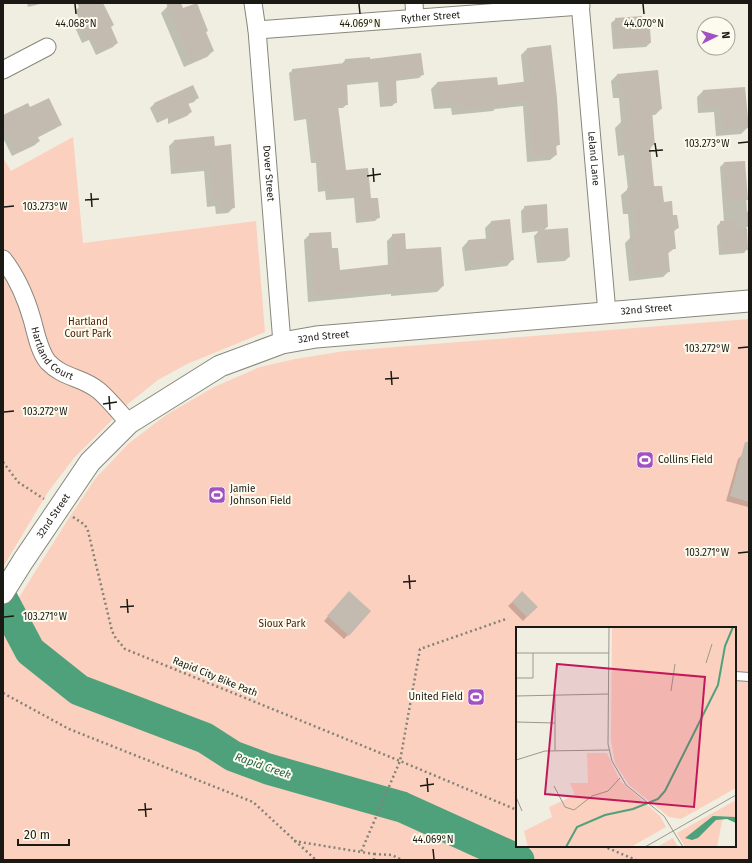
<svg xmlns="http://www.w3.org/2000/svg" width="752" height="863" font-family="'Fira Sans',sans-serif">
<rect width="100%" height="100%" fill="#efeee0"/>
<g fill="#fcd0be" fill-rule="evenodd">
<polygon points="73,137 83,243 256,221 265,332 187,364 158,380 129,403 74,458 48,492 3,567 3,158 11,171"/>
<path d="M 749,319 L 749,860 L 3,860 L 3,623 L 67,521 L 95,479 L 128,444 L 166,415 L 214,387 L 260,367 L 295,359 L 345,351 ZM 517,628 L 735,628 L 735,846 L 517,846 Z"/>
</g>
<g fill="#0003">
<polygon points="27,3 44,3 28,7"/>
<polygon points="86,3 101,3 110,28 117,43 113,47 96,55 89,40 82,43 73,23 79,18 75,11 79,7"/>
<polygon points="176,3 180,3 183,10 205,32 213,51 207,57 184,67 161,13 168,6"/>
<polygon points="616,19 641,29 650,43 646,47 613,49 611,23"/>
<polygon points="550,47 559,144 555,148 556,155 550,160 527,162 523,106 495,109 493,111 452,115 451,108 434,109 431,89 437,83 497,86 524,83 521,55 527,49"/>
<polygon points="345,60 369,60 423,74 419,78 395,81 396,102 392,106 380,107 378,82 346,85 347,104 343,108 337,108 345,171 370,200 379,217 375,221 356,223 354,198 326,200 325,191 318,192 316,163 311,163 306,119 294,121 289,73 293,70 342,64"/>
<polygon points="617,75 661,109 655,115 651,115 654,144 649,150 653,187 672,216 678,228 673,232 675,248 667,254 669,271 663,277 629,281 625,243 630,238 628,214 623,214 621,195 628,189 624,155 618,156 615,128 621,122 619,98 613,98 611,81"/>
<polygon points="703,91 748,127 741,134 716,136 714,112 698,113 697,97"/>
<polygon points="198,97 194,102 188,104 191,112 187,116 168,124 168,118 157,123 150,108 154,104"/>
<polygon points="30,108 60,124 56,128 37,138 39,141 35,145 12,156 3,138 3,116"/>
<polygon points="174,141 214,147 234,207 228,213 216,214 215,206 207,207 204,171 171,174 169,146"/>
<polygon points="744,162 747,212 749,211 749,227 746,227 747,249 744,253 719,255 717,226 721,222 724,222 720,167 724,163"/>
<polygon points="525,207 547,227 543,231 569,257 565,261 537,263 534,236 539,231 522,233 521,211"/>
<polygon points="491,222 513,259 507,266 465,271 462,248 468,241 486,239 485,228"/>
<polygon points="310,234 331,249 339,271 388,266 387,241 393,235 405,250 443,286 437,292 391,296 391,294 308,302 304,240"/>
<polygon points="742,455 749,457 749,505 748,507 726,501 738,459"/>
<polygon points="522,593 536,607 523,621 508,606"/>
<polygon points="345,597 348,635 344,639 324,621"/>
</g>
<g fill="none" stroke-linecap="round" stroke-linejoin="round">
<polyline stroke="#4fa17b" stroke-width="31" points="3,600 30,651 79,690 205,738 233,756 268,769 402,807 519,860"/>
</g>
<g fill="#c4bbb0">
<polygon points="77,3 103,3 114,25 111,27 118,43 100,52 93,36 87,39 76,18 83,15"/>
<polygon points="166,3 181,3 183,8 197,3 208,31 206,32 214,51 190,62"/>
<polygon points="642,16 642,28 650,28 651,43 617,46 615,18"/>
<polygon points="551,45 557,98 560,145 556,145 557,155 532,157 528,101 500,104 500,106 458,110 457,103 439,104 437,82 497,77 498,85 530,81 527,48"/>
<polygon points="421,53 424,75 396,78 397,103 384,104 382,78 347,82 348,105 338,105 346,170 368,168 371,198 378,198 380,218 360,220 357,195 329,196 328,188 322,188 320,159 315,160 309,116 297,117 292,69 345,63 345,59 370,57 370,59"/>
<polygon points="658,70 662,109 652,110 655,145 650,145 654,186 662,186 664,202 672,201 673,215 677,215 679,228 674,229 676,249 668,249 670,272 635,275 630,236 636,236 634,209 628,209 627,188 634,188 630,150 624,150 621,121 627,120 624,92 619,93 617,74"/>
<polygon points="193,85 199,98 188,103 192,112 172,121 172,115 162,120 154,103"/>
<polygon points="745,87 749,128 722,130 720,106 704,108 703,90"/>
<polygon points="49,98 62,125 37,136 40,141 16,153 3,126 3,115 28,103 30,107"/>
<polygon points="214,136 215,146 231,144 235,208 221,209 221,201 212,201 210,166 176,169 174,140"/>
<polygon points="745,161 748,200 726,201 724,162"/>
<polygon points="547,204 548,227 526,229 524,206"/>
<polygon points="510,219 514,260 471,265 468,240 493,238 491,221"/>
<polygon points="737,220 738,229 747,228 748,250 722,251 720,221"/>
<polygon points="568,228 570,257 540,259 538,230"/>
<polygon points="331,232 332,248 338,248 340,270 394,264 392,234 405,233 406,249 441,247 444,286 396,290 396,289 314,296 309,233"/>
<polygon points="745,442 749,442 749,502 730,496"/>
<polygon points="349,591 371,611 349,636 327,616"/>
<polygon points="522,591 538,607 527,617 512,602"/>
</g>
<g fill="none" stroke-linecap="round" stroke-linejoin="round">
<defs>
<polyline id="service" points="735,676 749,677"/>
<g id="minor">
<path id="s1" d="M 253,3 L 257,30 L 282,343"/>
<polyline points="414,3 415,18"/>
<path id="s2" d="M 580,3 L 607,313"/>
<path id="s3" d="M 257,30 L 581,6"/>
<polyline points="3,70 47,47"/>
<path id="s4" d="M 3,259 C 17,277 26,298 32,319 C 36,333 39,351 48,362 C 63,378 82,377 98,390 C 108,398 120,413 129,423"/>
</g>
<g id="tertiary">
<path id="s5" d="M 3,593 L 23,561 L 90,462 L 129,423 L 220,366 L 282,343 L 316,337 L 749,301"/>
</g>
</defs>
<use href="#service" stroke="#88877b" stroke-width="10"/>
<use href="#minor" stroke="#88877b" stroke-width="19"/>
<use href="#tertiary" stroke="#88877b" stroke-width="23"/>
<g stroke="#838279" stroke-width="2.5" stroke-dasharray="2 3" stroke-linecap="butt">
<polyline points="3,462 18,482 44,499"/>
<polyline points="73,517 85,525 88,531 112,631 115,637 125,649 400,761 517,810"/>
<polyline points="3,693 69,729 253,802 316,860"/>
<polyline points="294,841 361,852"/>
<polyline points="603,846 636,860"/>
<polyline points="374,854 392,855 402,860"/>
<polyline points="374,860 374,854 361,852 400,761 420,649 506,619"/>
</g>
<use href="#service" stroke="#fff" stroke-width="8"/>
<use href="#minor" stroke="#fff" stroke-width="17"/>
<use href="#tertiary" stroke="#fff" stroke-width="21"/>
</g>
<path fill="none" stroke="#1a1914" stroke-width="1.5" d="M 75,4 L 76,14M 359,4 L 360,14M 643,4 L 644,14M 655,143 L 657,157M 738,143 L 748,142M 649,151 L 663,150M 373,168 L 374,182M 367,176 L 381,174M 91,193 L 92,207M 85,200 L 99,199M 4,207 L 14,206M 738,348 L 748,347M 391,371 L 392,385M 385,379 L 399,378M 109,396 L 110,410M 103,404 L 117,402M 4,412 L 14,411M 738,553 L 748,552M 409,575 L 410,589M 403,582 L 416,581M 127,599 L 128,613M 120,607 L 134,606M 4,617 L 14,616M 427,778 L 428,792M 420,786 L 434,784M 145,803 L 146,817M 138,810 L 152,809M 433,849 L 434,859"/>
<defs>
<symbol id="stadium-square" viewBox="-11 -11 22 22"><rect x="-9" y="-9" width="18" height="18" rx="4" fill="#a151c2" stroke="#fcfbee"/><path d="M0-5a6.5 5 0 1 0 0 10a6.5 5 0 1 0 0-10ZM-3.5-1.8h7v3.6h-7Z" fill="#fff"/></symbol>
</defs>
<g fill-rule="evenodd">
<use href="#stadium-square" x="635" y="450" width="20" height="20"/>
<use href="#stadium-square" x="207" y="485" width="20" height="20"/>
<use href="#stadium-square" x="466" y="687" width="20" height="20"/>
</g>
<g text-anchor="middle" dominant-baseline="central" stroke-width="4" stroke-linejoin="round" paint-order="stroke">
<g font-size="10" fill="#1a1914" stroke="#fcfbee">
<text stroke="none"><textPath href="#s3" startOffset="174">Ryther Street</textPath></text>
<text stroke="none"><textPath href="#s2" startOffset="156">Leland Lane</textPath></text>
<text stroke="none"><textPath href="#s1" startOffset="171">Dover Street</textPath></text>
<text stroke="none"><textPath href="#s5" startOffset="752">32nd Street</textPath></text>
<text stroke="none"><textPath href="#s5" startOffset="428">32nd Street</textPath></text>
<text stroke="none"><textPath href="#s4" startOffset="109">Hartland Court</textPath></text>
<text stroke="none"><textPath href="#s5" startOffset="92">32nd Street</textPath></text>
<text transform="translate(215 677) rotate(22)">Rapid City Bike Path</text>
</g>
<g font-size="10" fill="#4e2009" stroke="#fcfbee">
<text x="88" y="322">Hartland<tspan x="88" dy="12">Court Park</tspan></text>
<text x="282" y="624">Sioux Park</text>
</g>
<g font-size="10" fill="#1a1914" stroke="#fcfbee" text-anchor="start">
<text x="658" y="460">Collins Field</text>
<text x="230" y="489">Jamie<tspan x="230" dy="12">Johnson Field</tspan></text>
<text x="463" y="697" text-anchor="end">United Field</text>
</g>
<g font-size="11" font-style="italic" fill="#246146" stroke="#fcfbee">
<text transform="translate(263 766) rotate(19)">Rapid Creek</text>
</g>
</g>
<g transform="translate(516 627)">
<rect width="220" height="220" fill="#efeee0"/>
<path d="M 96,0 L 220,0 L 220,161 L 165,192 L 153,190 L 113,158 L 99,136 L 95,113 ZM 71,126 L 91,126 L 104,154 L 144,189 L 150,200 L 115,220 L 12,220 L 8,204 L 36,190 L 33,180 L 59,168 L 54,156 L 72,156 ZM 220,173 L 220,190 L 207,190 L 201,220 L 169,220 L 161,206 ZM 157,211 L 162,220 L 141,220 L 150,215 Z" fill="#fcd0be"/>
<path d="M 197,189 L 220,190 L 220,196 L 211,192 L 200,193 L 182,211 L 176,213 L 169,211 Z" fill="#4fa17b"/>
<path fill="none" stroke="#4fa17b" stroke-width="2" d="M 50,220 L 61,200 L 89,188 L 117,182 L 142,172 L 149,164 L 202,58 L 209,19 L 217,0"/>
<path fill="none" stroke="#9a998e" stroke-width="1" d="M 93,0 L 92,117 L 96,134 L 110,158 L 148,189 L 167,220M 0,26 L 93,26M 190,36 L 196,17M 0,51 L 17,51 L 17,26M 155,64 L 159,37M 0,69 L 92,67M 0,95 L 39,96M 39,123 L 39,67M 0,133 L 29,124 L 93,123M 38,159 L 49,180 L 58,183 L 76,169 L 92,164 L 104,151M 0,170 L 6,184M 129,220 L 220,168"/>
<path fill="#c2185b" fill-opacity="0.15" stroke="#c2185b" stroke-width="2" d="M 41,37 L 189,50 L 178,180 L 29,167 Z"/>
<rect width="220" height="220" fill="none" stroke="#1a1914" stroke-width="2"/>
</g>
<g font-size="10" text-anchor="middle" fill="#1a1914" stroke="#fcfbee" stroke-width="4" stroke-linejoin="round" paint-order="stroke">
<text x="76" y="27">44.068°N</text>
<text x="360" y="27">44.069°N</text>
<text x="644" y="27">44.070°N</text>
<text x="707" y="147">103.273°W</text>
<text x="45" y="210">103.273°W</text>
<text x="707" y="352">103.272°W</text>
<text x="45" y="415">103.272°W</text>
<text x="707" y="556">103.271°W</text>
<text x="45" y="620">103.271°W</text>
<text x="433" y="843">44.069°N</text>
</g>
<rect width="752" height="863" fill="none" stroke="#1a1914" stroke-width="8"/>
<g transform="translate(716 36) rotate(85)"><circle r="19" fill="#fcfbee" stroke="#a2a197"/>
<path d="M0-3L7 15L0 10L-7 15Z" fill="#a151c2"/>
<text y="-6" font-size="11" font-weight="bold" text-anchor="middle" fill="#1a1914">N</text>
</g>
<path d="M18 839v6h51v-6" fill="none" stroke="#1a1914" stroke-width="2"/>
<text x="24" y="839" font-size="12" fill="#1a1914" stroke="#fcfbee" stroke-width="3" paint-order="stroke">20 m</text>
</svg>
